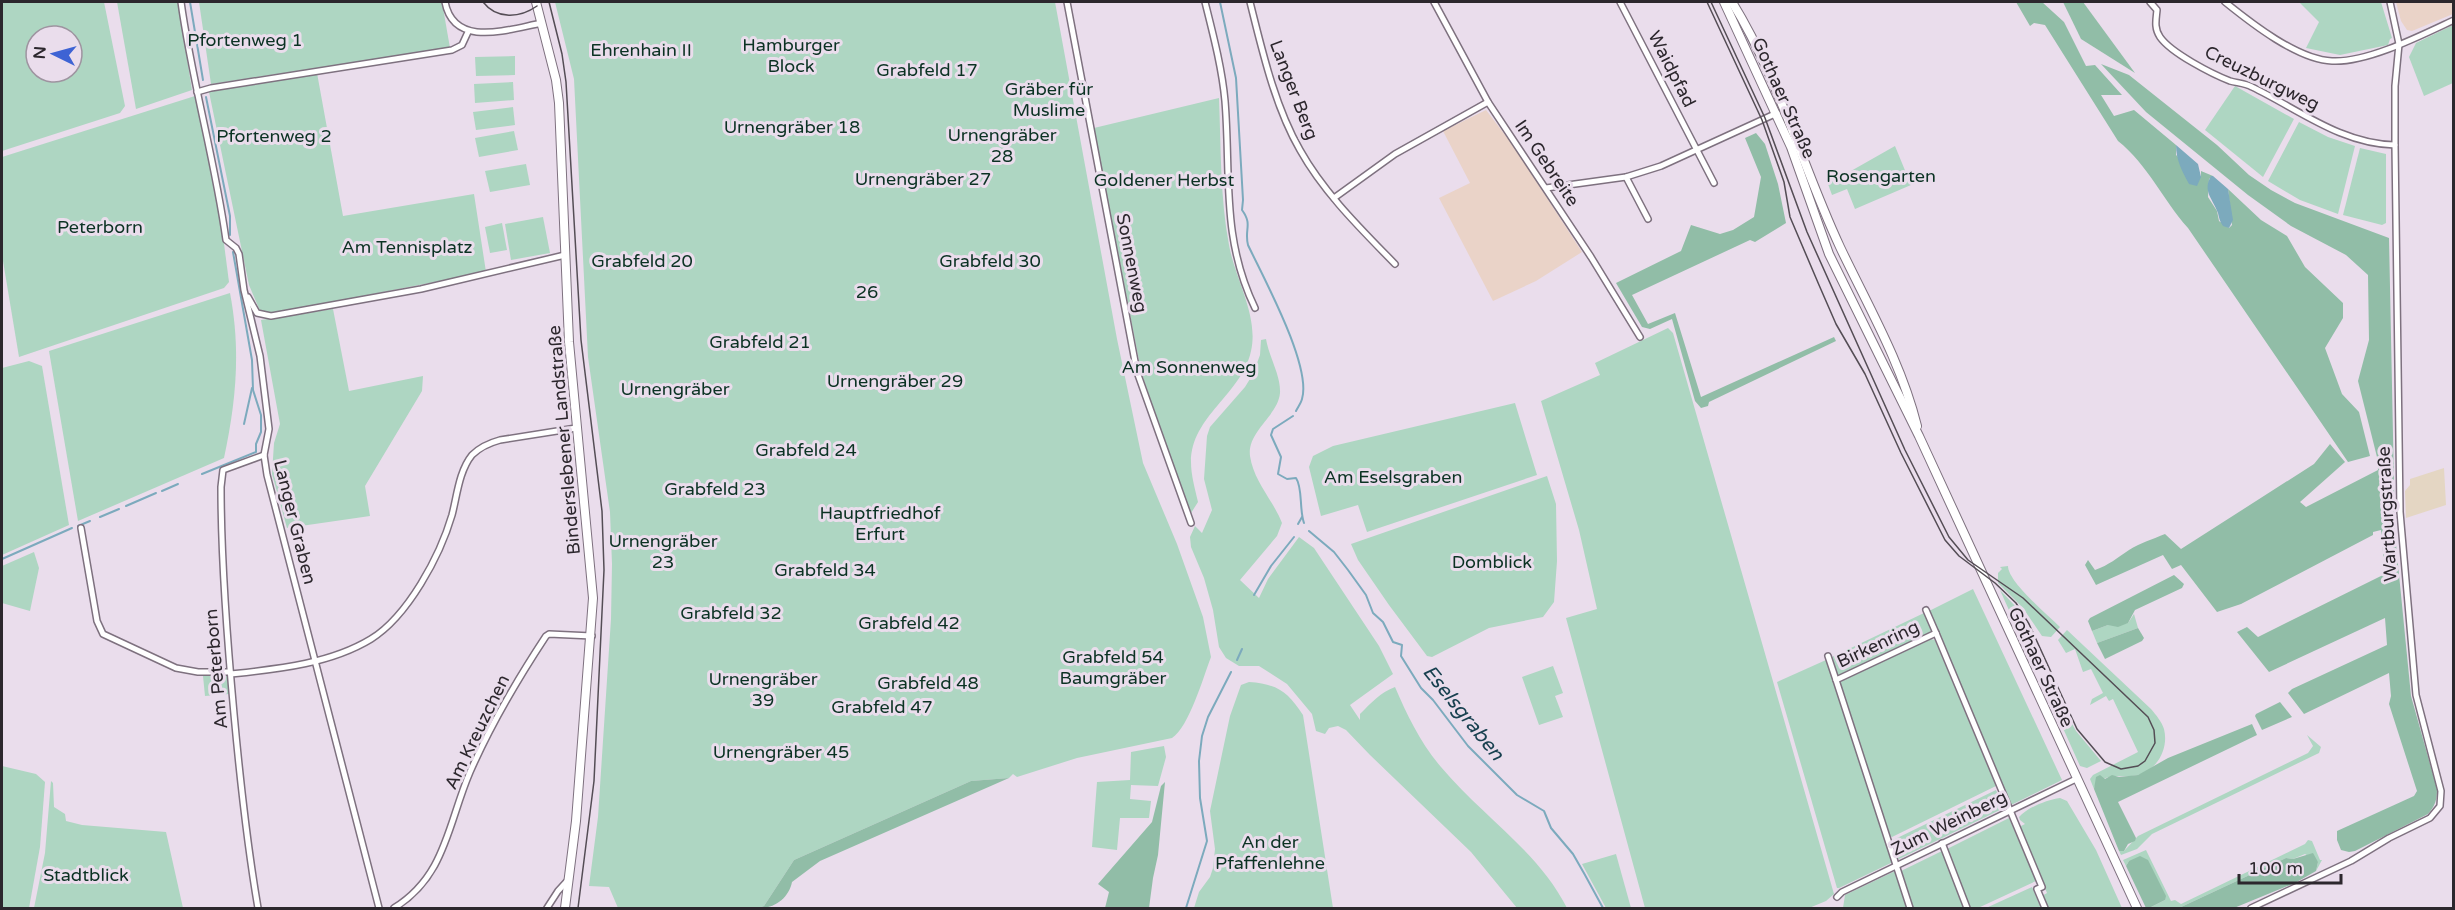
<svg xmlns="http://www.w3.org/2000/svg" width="2455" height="910" font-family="'Varela Round',sans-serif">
<rect width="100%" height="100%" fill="#eaddec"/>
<polygon fill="#e4d6c3" points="2444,468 2446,505 2406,518 2405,491 2410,485 2410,479"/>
<g fill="#ead3c8">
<polygon points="2396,2 2453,2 2453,14 2412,31 2407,30 2401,21"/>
<polygon points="1486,110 1512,144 1582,252 1536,281 1493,301 1439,198 1470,183 1443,131"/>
</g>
<g fill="#aed6c2" fill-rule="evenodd">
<path d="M 2,2 L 104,2 L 125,106 L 120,113 L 2,151 ZM 36,36 L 72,36 L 72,72 L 36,72 Z"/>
<polygon points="117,2 178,2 192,90 136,109"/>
<polygon points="199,2 442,2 450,48 211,84"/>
<path d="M 555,2 L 1055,2 L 1117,339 L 1143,463 L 1177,544 L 1203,617 L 1211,657 C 1203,678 1189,727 1172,738 L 1077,758 L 1017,777 L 1013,774 L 1009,778 L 971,781 L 794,860 L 764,906 L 758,908 L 618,908 L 609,887 L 589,886 L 598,817 L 611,619 L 612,564 L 610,512 L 588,357 L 574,79 Z"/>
<polygon points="2299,2 2381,2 2392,38 2390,39 2388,45 2340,55 2306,48 2319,22"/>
<polygon points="2453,25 2453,83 2424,96 2409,57 2416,43"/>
<polygon points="515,56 515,75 476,76 475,57"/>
<polygon points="317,73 343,216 474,194 486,272 270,314 260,311 249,285 209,92"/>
<polygon points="513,82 514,100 475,103 474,84"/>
<polygon points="2235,86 2294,119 2263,177 2205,130"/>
<polygon points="195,96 218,198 229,282 224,288 19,357 2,255 2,157"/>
<path d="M 1219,98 C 1221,147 1220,197 1229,245 C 1235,279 1259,316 1251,351 C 1242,394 1191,416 1191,462 C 1191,475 1195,489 1198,502 L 1191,513 L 1187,511 L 1182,496 L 1141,371 L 1094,128 Z"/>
<polygon points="513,107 515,125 476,130 473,112"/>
<polygon points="2299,122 2328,137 2355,146 2338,214 2300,200 2268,181"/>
<polygon points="514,131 518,150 479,157 475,138"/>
<polygon points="1895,146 1911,185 1855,209 1847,189 1832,195 1828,184"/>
<polygon points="2360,148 2386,154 2386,223 2382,225 2343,215"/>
<polygon points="526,164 530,185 490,192 485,171"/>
<polygon points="543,217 550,253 511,260 505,224"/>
<polygon points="502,223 507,250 490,253 485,227"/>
<path d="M 230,293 C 241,351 236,401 224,458 L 78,521 L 49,351 Z"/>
<polygon points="333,309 349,391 423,376 422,391 365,486 370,516 287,528 272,474 274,443 280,424 261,320"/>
<polygon points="1668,328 1673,333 1834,894 1826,901 1809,908 1645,908 1566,618 1597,609 1579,530 1541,401 1600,375 1595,363"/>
<path d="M 1266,339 C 1269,357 1281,376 1280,393 C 1278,416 1247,431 1250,456 C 1254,482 1273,500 1282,523 L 1277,536 L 1240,580 L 1259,598 L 1268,579 L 1299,537 L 1314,548 L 1379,646 L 1393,674 L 1350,705 L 1360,720 L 1360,714 C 1371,703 1381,692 1395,687 C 1407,715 1421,744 1441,767 C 1482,816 1538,851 1567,908 L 1517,908 L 1471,852 L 1370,755 L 1346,730 L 1338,726 L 1329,728 L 1325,734 L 1316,731 L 1312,714 L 1287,684 L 1259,666 L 1239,666 L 1226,658 L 1219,647 L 1213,610 L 1204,578 L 1191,547 L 1190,537 L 1195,526 L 1202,533 L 1212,510 L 1204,479 L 1207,436 L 1210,427 L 1245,387 L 1253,374 L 1260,355 L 1261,340 Z"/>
<polygon points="29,361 42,366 69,525 2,555 2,368"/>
<polygon points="1515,403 1537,475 1367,532 1358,505 1321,516 1309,467 1313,456 1333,446"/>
<polygon points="1547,476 1556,504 1557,561 1554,602 1543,617 1489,628 1432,657 1427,656 1389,605 1358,560 1351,544"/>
<polygon points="34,552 39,568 30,611 2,603 2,566"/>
<path d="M 2008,566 C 2008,582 2048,615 2060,627 L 2051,637 L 2042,636 L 2023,608 L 1998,583 L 1998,573 L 2002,569 L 2000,567 Z"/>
<polygon points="1973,589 2062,780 2009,806 1929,611"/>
<polygon points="2000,590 2017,608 2033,640 2024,644"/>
<polygon points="1924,613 1931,630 1930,634 1838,677 1836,675 1830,658"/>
<polygon points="2134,614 2138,628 2097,643 2092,631 2108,625 2128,623"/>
<path d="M 2067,630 L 2151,709 C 2156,715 2162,722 2164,729 C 2169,749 2157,770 2138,775 C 2130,777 2122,776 2114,776 C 2109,776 2102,780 2096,782 L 2094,789 L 2090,779 L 2093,775 L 2138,752 L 2113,699 L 2109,701 L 2106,696 L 2090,705 L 2092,699 L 2103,693 L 2091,669 L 2083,672 L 2075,649 L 2066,653 L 2058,640 Z"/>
<polygon points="1931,639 1935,640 1996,786 1892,837 1890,836 1840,685 1840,682"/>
<polygon points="1826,660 1893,862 1839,888 1837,888 1777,682"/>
<polygon points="1553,666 1563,693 1555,696 1563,717 1539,725 1522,677"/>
<polygon points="203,676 227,676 229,694 205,696"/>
<path d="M 1249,682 C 1278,684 1288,692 1303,715 L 1333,908 L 1194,908 L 1199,892 L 1210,877 L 1213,868 L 1215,849 L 1210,811 L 1230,716 L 1241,685 Z"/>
<polygon points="2070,720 2076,731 2101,761 2087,768 2080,766 2062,726"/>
<polygon points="2307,735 2321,747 2319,753 2152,834 2137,849 2121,855 2119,851 2124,851 2138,836 2308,753 2313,746"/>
<polygon points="1164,746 1166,757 1158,786 1131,785 1130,799 1151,801 1149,818 1120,818 1117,850 1092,847 1097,782 1130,780 1131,752"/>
<polygon points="2,766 36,774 45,782 40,847 29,908 2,908"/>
<polygon points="51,781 53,783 54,807 65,814 66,821 82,825 166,832 183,908 34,908 45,853"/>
<polygon points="1996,790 2004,808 1899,859 1897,858 1893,840"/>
<path d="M 2060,798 L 2067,801 L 2096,850 L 2122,908 L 2047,908 L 2042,896 L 2047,893 L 2019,827 L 2025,824 L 2020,820 L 2019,817 C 2028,807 2047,800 2060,798 Z"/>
<polygon points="2009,818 2036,881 1978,908 1970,908 1947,849"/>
<polygon points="2308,840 2312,841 2320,860 2322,860 2316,871 2318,862 2305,854 2293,859 2286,858 2179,908 2149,908 2165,900 2129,861 2126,866 2123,860 2146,850 2171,901 2175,900 2181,904 2305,844"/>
<polygon points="1942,851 1964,908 1913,908 1901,871"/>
<polygon points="1616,854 1631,908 1606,908 1582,864"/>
<polygon points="1895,871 1907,908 1843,908 1845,895"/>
<polygon points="2032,887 2041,908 1986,908"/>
</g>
<g fill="#91bda7">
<path d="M 2016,2 L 2042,2 L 2064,22 L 2086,66 L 2095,65 L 2122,95 L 2101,95 L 2114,116 L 2134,110 L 2176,145 L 2176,155 L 2201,177 L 2201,171 L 2213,176 L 2209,179 L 2208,197 L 2217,211 L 2219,221 L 2229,228 L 2232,225 L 2228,189 L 2261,220 L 2287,236 L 2305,267 L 2343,303 L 2343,318 L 2325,348 L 2342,394 L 2359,412 L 2370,456 L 2348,462 L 2188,228 C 2163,200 2148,165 2118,141 L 2045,25 L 2034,23 L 2030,26 Z"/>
<polygon points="2063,2 2083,2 2135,73 2081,39"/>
<path d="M 2101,64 L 2129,75 L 2217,145 L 2249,175 L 2271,190 L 2295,203 L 2389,238 L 2395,534 L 2411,696 L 2437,789 C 2437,800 2435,806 2428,814 L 2355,851 L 2349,852 L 2341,850 L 2337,840 L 2337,831 L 2414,796 L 2417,791 L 2389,704 L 2391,696 L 2389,673 L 2304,714 L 2288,693 L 2292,689 L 2387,645 L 2385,618 L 2269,672 L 2237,632 L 2247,627 L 2258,637 L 2385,574 L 2381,530 L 2373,532 L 2373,535 L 2241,604 L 2217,612 L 2181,565 L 2172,569 L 2163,555 L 2096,585 L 2085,565 L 2088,560 L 2095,570 C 2109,565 2117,558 2129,550 C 2140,543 2153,539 2165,534 L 2181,549 L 2314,464 L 2330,444 L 2345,462 L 2300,502 L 2306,507 L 2378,470 L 2377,457 L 2358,381 L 2369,340 L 2368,275 L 2346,255 L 2291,226 L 2248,195 L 2146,112 Z"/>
<polygon points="1756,133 1765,144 1778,184 1786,223 1755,242 1750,240 1632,295 1648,324 1675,313 1701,397 1834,337 1836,341 1709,402 1708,406 1701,408 1695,401 1672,319 1650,329 1642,327 1616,283 1681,251 1691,225 1720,234 1733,230 1754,217 1761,177 1745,138"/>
<polygon points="2174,575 2184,584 2182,588 2135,610 2128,623 2118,627 2108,625 2092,631 2088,621 2090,618"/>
<polygon points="2138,628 2144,638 2142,641 2105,659 2097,643"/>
<polygon points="2280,702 2292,717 2262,730 2255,716 2256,714"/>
<polygon points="2252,724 2257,735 2118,802 2136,838 2135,841 2128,844 2124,851 2119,851 2094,789 2096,777 2100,775 2105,779 2112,775 2119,777 2138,775 2168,758"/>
<path d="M 1009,778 L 820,861 L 792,882 C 789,898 774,909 758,908 L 764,906 L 794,860 L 971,781 Z"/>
<polygon points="1165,782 1158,855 1153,878 1149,908 1105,908 1109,892 1098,884 1152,822 1161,786"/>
<polygon points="2313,853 2318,862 2316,871 2295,883 2234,908 2179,908 2286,858 2293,859"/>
<polygon points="2140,856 2148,860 2166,896 2165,900 2149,908 2146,908 2126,866 2129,861"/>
</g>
<g fill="#7caabd">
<path d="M 2176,145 L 2198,164 L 2201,177 L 2197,186 L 2189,184 C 2182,171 2176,160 2176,145 Z"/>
<path d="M 2211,176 L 2213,176 L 2228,189 L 2233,220 L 2229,228 L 2223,226 C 2220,222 2219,218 2218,213 C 2213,199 2202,191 2211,176 Z"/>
</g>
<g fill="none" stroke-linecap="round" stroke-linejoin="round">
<g stroke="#7caabd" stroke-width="2">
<polyline points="190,2 203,80"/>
<path d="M 1220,2 L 1236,78 L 1243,200 L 1242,210 C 1253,225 1244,229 1248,245 C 1263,277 1312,366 1302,399 C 1301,403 1298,407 1296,411"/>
<polyline points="206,97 230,216 230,235"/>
<path d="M 1293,416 L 1273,429 L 1271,435 L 1281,457 L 1278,474 L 1287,479 L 1296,478 C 1303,488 1299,509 1304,523"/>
<polyline points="244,424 252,388"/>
<polyline points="202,474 256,452 256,444 261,432 261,415 253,390 252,360 233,252"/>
<polyline points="162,491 178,484"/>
<polyline points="126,506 156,493"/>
<polyline points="100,517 119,509"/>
<polyline points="1298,524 1302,517"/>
<polyline points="78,526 90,521"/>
<polyline points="1309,531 1334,552 1348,570 1366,595 1373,613 1383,622 1393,642 1402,645 1401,656 1421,688 1433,700 1468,746 1517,795 1544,811 1551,828 1573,854 1585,875 1603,908"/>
<polyline points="2,559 72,528"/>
<polyline points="1254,595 1271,566 1294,537"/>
<polyline points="1237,660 1242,649"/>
<polyline points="1186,908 1207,841 1200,798 1199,761 1202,736 1208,717 1231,672"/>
</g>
<defs>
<g id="minor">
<path d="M 181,2 C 192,82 215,160 226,240 L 236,248 L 239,254 L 244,290 L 260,356 L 269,429 L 264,455 L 267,475 L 379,908"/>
<path d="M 445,2 C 454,49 509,29 542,23"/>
<polyline points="1067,2 1137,372 1191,523"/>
<path d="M 1205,2 C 1213,34 1222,68 1225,101 C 1231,174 1221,238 1255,308"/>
<path d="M 1250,2 C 1262,50 1275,107 1300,150 C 1324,193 1361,229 1395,264"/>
<polyline points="1434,2 1488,102 1591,257 1640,337"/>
<polyline points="1620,2 1714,183"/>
<path d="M 2150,2 L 2157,10 C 2156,20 2154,28 2160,37 C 2171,53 2212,74 2230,81 C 2237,83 2245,83 2252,87 C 2298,109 2341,144 2395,145"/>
<path d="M 2225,2 C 2251,23 2298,60 2332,61 C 2367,63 2422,35 2454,20"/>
<polyline points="197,92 211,88 452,50 462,45 468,32"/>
<polyline points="1626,177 1648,219"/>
<polyline points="1546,188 1626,177 1661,166 1777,113"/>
<polyline points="1334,198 1395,154 1488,102"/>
<polyline points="248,297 257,313 271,316 421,289 565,255"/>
<polyline points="81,528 97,621 103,634 176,668 198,672 230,672"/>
<polyline points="1926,610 1936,633"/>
<polyline points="1828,656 1836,680"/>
<path d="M 231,674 C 277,669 330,664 371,639 C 408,616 440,556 452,515 C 457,496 459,471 472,455 C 480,447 489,443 500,440 L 576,428"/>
<polyline points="1942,843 1967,908"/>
<polyline points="1837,897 1842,892 2076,779"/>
<path d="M 258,908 C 247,844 240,779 234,714 C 227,638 221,563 221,487 L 223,470 L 264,455"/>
<path d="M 394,908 C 446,876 448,823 470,772 C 491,724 517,680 546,636 L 549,634 L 592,636"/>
<polyline points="547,908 558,891 569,879"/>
<polyline points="1910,908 1836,680 1936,633 2042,887 2037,889 2045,908"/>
<polyline points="2251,908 2351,861 2389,838 2430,818 2440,806 2441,791 2416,695 2400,512 2395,145 2395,86 2399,44 2390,2"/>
</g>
<g id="secondary">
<polyline points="536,2 556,80 559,103 569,342 593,598 576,821 565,908"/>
<polyline points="1724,2 1791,147 1829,254 1919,436 2137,908"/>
<path d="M 1732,2 C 1779,78 1802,166 1840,247 C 1868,306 1901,362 1917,426"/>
</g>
</defs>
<use href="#minor" stroke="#7e717f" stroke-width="8"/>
<use href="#secondary" stroke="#7e717f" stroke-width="10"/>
<use href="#minor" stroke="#fff" stroke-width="5"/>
<use href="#secondary" stroke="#fff" stroke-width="8"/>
<g stroke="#544d55" stroke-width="1.5">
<path d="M 483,2 C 497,20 520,18 537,6"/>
<polyline points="549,2 562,54 566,82 581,340 602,511 604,570 594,781 578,908"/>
<polyline points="1707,2 1762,120 1784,182 1790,217 1819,285 1836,324 1865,374 1901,453 1945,540 1959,556 1995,583 2016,603 2029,624 2077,729 2105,762 2121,769 2138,766 2145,761 2155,743 2154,730 2148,717 2023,598 1968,560 1949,537 1905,450 1807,232 1765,118 1711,2"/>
</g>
</g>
<g text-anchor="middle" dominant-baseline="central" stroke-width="6" stroke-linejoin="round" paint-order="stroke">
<g font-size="18" fill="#0b3223" stroke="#eaddec">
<text x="245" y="40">Pfortenweg 1</text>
<text x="791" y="45">Hamburger<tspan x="791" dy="21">Block</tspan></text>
<text x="641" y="50">Ehrenhain II</text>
<text x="927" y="70">Grabfeld 17</text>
<text x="1049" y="89">Gräber für<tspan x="1049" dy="21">Muslime</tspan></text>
<text x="792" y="127">Urnengräber 18</text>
<text x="1002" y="135">Urnengräber<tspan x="1002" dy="21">28</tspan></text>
<text x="274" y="136">Pfortenweg 2</text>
<text x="1881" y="176">Rosengarten</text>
<text x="923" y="179">Urnengräber 27</text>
<text x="1164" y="180">Goldener Herbst</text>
<text x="100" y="227">Peterborn</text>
<text x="407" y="247">Am Tennisplatz</text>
<text x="642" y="261">Grabfeld 20</text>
<text x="990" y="261">Grabfeld 30</text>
<text x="867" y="292">26</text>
<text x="760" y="342">Grabfeld 21</text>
<text x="1189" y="367">Am Sonnenweg</text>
<text x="895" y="381">Urnengräber 29</text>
<text x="675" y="389">Urnengräber</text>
<text x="806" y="450">Grabfeld 24</text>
<text x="1393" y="477">Am Eselsgraben</text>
<text x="715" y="489">Grabfeld 23</text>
<text x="880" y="513">Hauptfriedhof<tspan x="880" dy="21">Erfurt</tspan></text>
<text x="663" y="541">Urnengräber<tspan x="663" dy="21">23</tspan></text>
<text x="1492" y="562">Domblick</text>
<text x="825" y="570">Grabfeld 34</text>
<text x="731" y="613">Grabfeld 32</text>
<text x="909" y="623">Grabfeld 42</text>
<text x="1113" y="657">Grabfeld 54<tspan x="1113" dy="21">Baumgräber</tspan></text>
<text x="763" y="679">Urnengräber<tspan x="763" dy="21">39</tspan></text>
<text x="928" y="683">Grabfeld 48</text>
<text x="882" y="707">Grabfeld 47</text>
<text x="781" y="752">Urnengräber 45</text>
<text x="1270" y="842">An der<tspan x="1270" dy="21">Pfaffenlehne</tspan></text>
<text x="86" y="875">Stadtblick</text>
</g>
<g font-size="18" fill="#2c272d" stroke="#eaddec">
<text transform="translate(1672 69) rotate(63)">Waidpfad</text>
<text transform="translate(2262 78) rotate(26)">Creuzburgweg</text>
<text transform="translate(1294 90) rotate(69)">Langer Berg</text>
<text transform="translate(1784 98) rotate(66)">Gothaer Straße</text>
<text transform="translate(1547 163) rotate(56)">Im Gebreite</text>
<text transform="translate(1132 263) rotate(79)">Sonnenweg</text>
<text transform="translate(564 440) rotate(-95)">Binderslebener Landstraße</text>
<text transform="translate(2387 514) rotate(-93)">Wartburgstraße</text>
<text transform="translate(295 522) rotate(76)">Langer Graben</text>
<text transform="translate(1878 644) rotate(-25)">Birkenring</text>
<text transform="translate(2041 667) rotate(65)">Gothaer Straße</text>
<text transform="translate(216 669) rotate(-95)">Am Peterborn</text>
<text transform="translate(477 732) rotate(-64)">Am Kreuzchen</text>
<text transform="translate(1949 823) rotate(-26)">Zum Weinberg</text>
</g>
<g font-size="20" font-style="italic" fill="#184150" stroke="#eaddec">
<text transform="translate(1463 713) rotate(51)">Eselsgraben</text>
</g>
</g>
<rect width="2455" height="910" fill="none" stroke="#2c272d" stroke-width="6"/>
<g transform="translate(54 54) rotate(275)"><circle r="28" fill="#eaddec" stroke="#9e94a0" stroke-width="1.5"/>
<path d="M0-4.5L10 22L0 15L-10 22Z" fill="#3e63d4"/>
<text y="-9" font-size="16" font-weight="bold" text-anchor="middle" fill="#2c272d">N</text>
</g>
<path d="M2239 874v9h102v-9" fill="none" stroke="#2c272d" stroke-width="3"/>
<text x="2248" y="874" font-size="18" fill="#2c272d" stroke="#eaddec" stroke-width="4.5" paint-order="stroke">100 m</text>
</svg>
